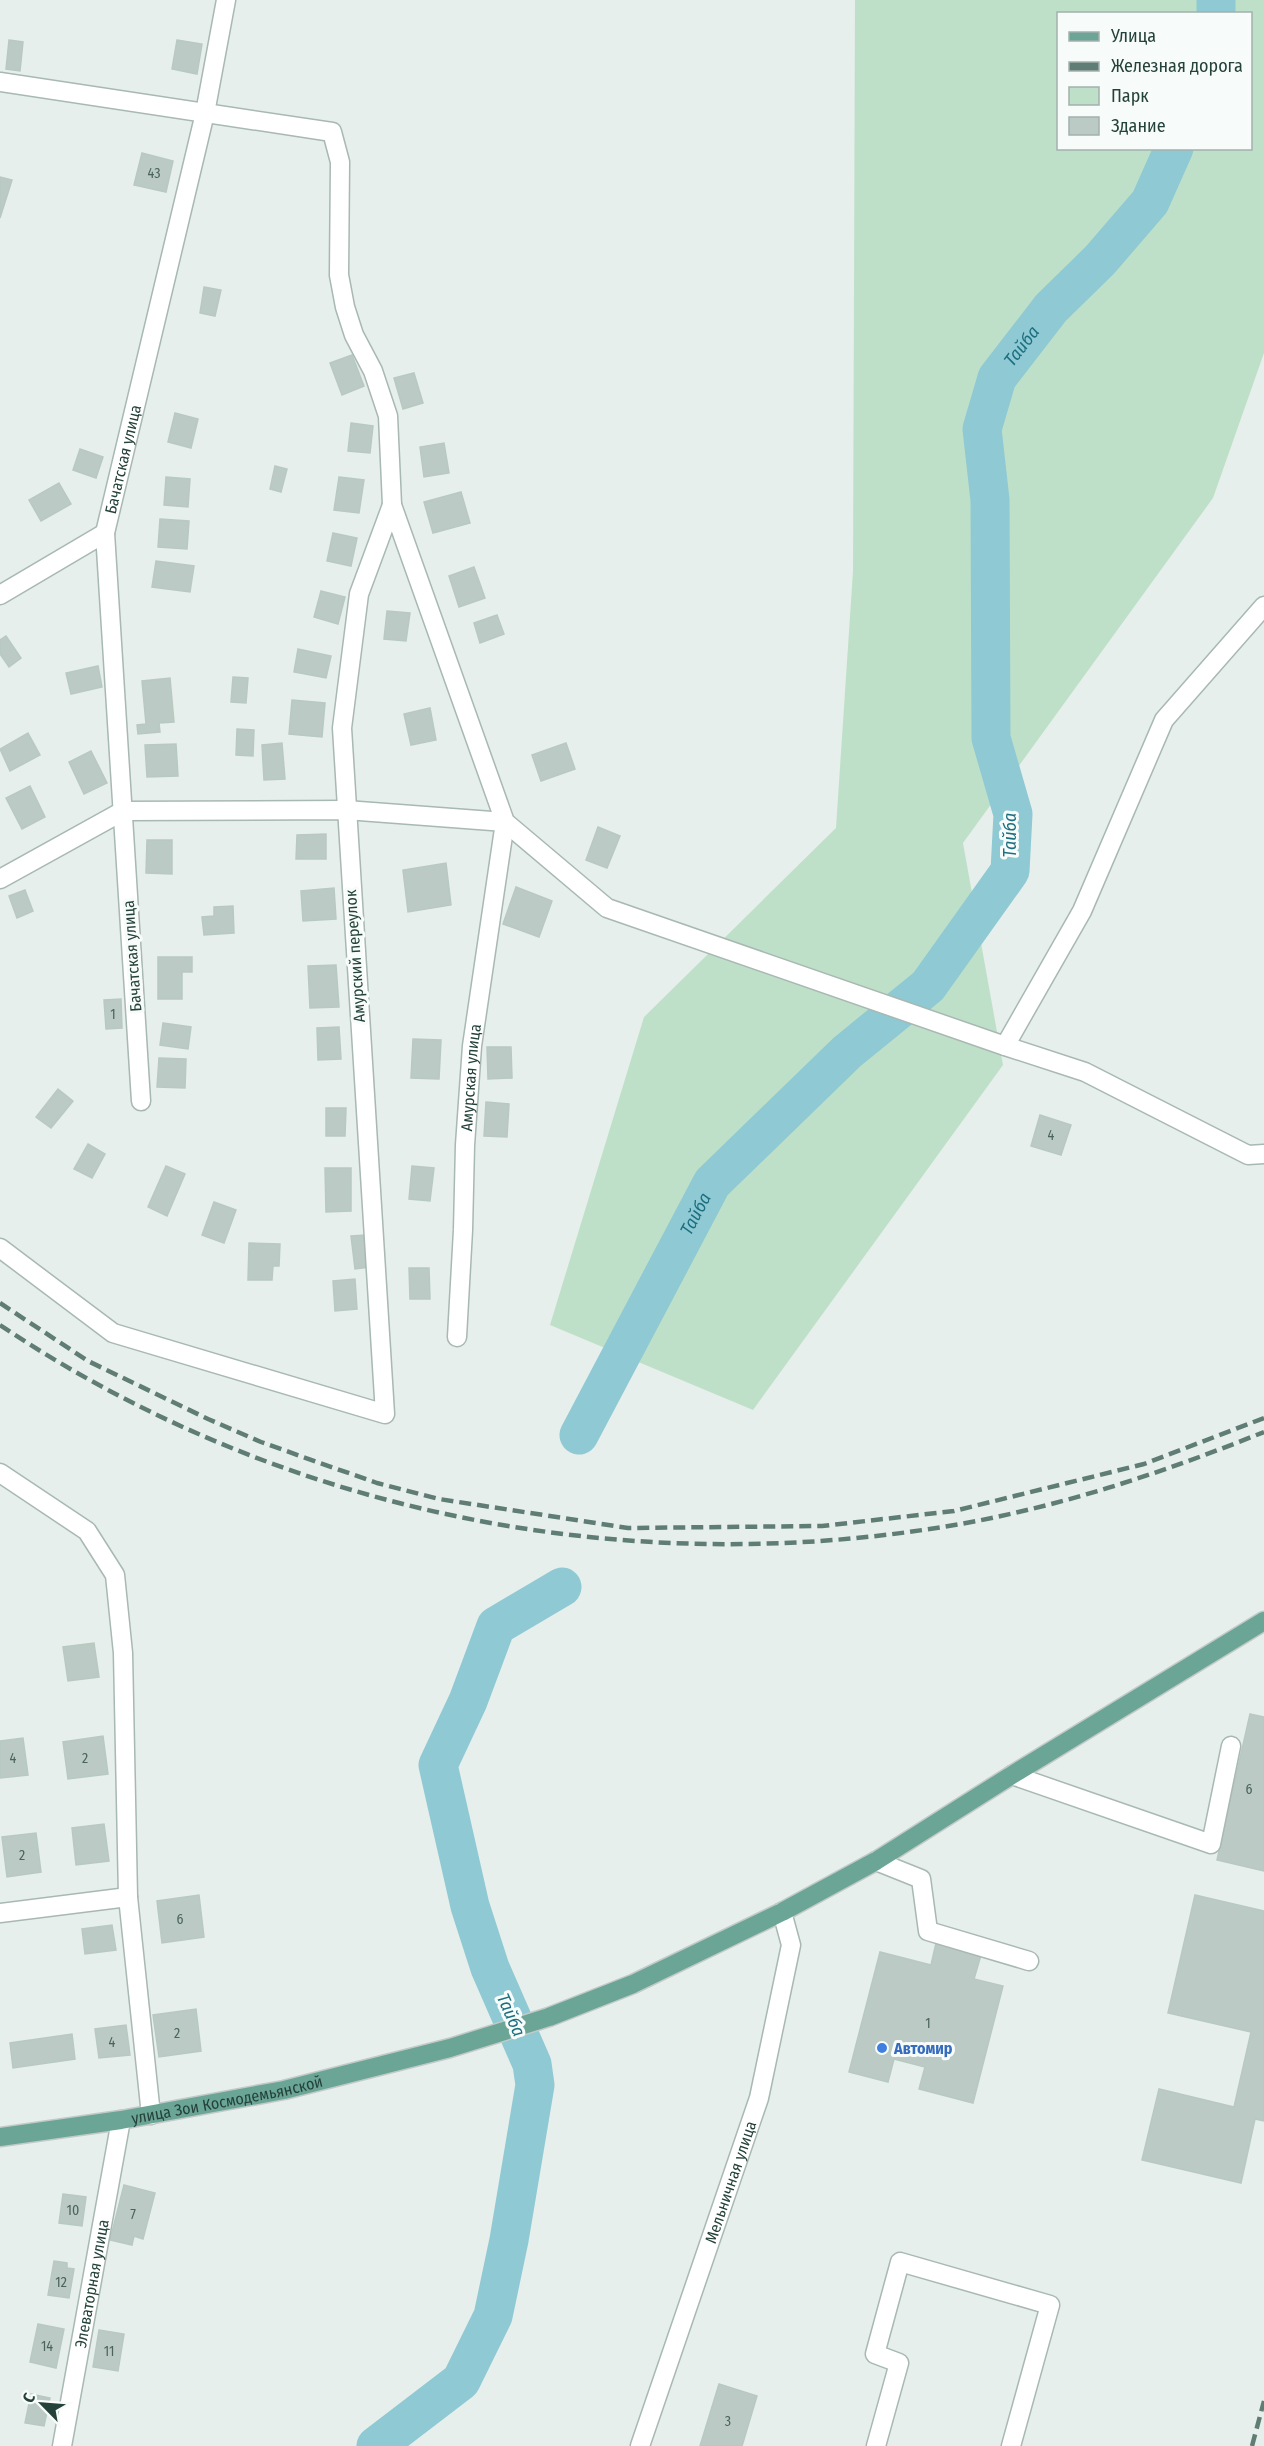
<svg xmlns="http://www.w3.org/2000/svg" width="1264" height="2446" font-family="'Fira Sans Condensed',sans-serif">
<rect width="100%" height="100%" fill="#e6efeb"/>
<path fill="#bfe0c8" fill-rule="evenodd" d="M 855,0 L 1264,0 L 1264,353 L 1213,498 L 963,843 L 1003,1065 L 753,1410 L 550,1325 L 644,1017 L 836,828 L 853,571 ZM 1058,14 L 1250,14 L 1250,148 L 1058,148 Z"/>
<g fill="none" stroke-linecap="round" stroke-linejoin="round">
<g stroke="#8ec9d4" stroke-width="39">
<polyline points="1216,0 1216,14"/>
<path id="s1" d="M 579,1435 L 712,1183 L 847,1052 L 928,986 L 1010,871 L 1013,814 L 991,738 L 990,500 L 982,429 L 997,378 L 1051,308 L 1100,260 L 1150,202 L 1174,148"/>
<polyline points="376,2446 461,2381 493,2316 509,2240 535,2085 532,2064 490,1968 470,1906 438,1765 468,1701 496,1626 562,1587"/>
</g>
</g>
<g fill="#bbcac4" stroke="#b8c9c2" stroke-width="1.5">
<polygon points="9,40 23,42 20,71 6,69"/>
<polygon points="177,40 202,44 197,74 172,69"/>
<polygon points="142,153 173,161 166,192 134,185"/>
<polygon points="0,177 12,180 0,218"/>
<polygon points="204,287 221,290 215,316 200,313"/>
<polygon points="352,355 364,386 342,395 330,363"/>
<polygon points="414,373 423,403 403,409 394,378"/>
<polygon points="175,413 198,419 191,448 168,442"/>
<polygon points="351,423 373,426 370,453 348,451"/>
<polygon points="444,443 449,473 424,477 420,447"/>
<polygon points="80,449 103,457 96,478 73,470"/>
<polygon points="275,466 287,469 281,492 270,489"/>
<polygon points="166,477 190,479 188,507 164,505"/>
<polygon points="339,477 364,480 359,513 334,510"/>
<polygon points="59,483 71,504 41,521 29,500"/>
<polygon points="461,492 470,523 433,533 424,502"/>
<polygon points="160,519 189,521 187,549 158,547"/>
<polygon points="333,533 357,538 351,566 327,561"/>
<polygon points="156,561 194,566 190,592 152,587"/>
<polygon points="474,567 485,598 459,607 449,576"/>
<polygon points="321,591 345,597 338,624 314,617"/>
<polygon points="387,611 410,613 406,641 384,639"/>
<polygon points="497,615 504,634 480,643 474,623"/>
<polygon points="6,636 21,658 9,667 0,654 0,640"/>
<polygon points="298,649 331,656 326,678 294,672"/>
<polygon points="98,666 102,687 71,694 66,673"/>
<polygon points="233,677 248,678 246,703 231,702"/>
<polygon points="170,678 174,722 159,723 160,732 138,734 137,725 146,724 142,681"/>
<polygon points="292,700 325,703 322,737 289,734"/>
<polygon points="430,708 436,740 411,745 404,714"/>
<polygon points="237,729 254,730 253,756 236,755"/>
<polygon points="28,733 40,755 10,771 0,749"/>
<polygon points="282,743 285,779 264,780 262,745"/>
<polygon points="566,743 575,769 541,781 532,755"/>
<polygon points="176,744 178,776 147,777 145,745"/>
<polygon points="91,751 107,783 84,794 69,762"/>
<polygon points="30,786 45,817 22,829 6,798"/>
<polygon points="598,827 620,836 607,868 586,860"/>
<polygon points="326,834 326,859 296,859 297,835"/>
<polygon points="147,840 172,840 172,874 146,873"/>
<polygon points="446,863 451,905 408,912 403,870"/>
<polygon points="516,887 552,901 539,937 503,924"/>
<polygon points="334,888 336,919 303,921 301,891"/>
<polygon points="25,890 33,911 17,918 9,896"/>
<polygon points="233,906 234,933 204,935 202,917 214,916 214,907"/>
<polygon points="158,957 192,957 192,972 182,972 182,999 158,999"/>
<polygon points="336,965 339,1007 310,1008 308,966"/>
<polygon points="121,999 122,1028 106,1029 104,1000"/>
<polygon points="163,1023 191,1027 188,1049 160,1045"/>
<polygon points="339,1027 341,1059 318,1060 317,1028"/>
<polygon points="413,1039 441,1040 439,1079 411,1078"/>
<polygon points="487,1047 511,1047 512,1078 488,1079"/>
<polygon points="159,1058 186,1059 185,1088 157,1087"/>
<polygon points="58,1089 73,1101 51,1128 36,1117"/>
<polygon points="486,1102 509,1104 507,1137 484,1136"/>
<polygon points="326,1108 346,1108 345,1136 326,1136"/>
<polygon points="1040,1115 1071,1125 1061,1155 1031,1146"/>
<polygon points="88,1144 105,1154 92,1178 74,1169"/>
<polygon points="166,1166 185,1174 167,1216 148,1207"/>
<polygon points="412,1166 434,1168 430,1201 409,1199"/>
<polygon points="325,1168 351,1168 351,1211 326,1212"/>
<polygon points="214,1202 236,1210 224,1243 202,1235"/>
<polygon points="366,1235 370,1267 355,1269 351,1236"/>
<polygon points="249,1243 280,1244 279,1266 273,1266 272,1280 248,1280"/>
<polygon points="409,1268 429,1268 430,1299 410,1299"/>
<polygon points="355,1279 357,1309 335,1311 333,1281"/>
<polygon points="94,1643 99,1677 68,1681 63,1647"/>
<polygon points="1250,1714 1264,1717 1264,1871 1217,1860"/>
<polygon points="103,1736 108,1774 68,1779 63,1742"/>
<polygon points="23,1738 28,1775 0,1778 0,1741"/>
<polygon points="104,1824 109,1861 76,1865 72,1828"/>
<polygon points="36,1833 41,1872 7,1877 2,1837"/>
<polygon points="199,1895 204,1937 162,1943 157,1901"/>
<polygon points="1195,1895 1264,1911 1264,2121 1255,2119 1241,2183 1142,2160 1159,2089 1234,2107 1251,2032 1168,2013"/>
<polygon points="112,1925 116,1950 85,1954 82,1929"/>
<polygon points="936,1943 981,1955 974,1979 1003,1986 973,2103 919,2089 925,2067 894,2059 888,2082 849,2072 880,1952 931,1965"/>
<polygon points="196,2009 201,2051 159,2057 153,2015"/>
<polygon points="126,2025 130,2055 99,2058 95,2029"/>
<polygon points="72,2034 75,2059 13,2068 10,2043"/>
<polygon points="124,2185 155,2193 143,2239 134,2236 132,2245 110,2240"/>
<polygon points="63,2194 86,2197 82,2226 59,2223"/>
<polygon points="54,2261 67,2263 67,2268 74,2269 69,2298 48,2295"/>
<polygon points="38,2324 64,2329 56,2368 30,2362"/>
<polygon points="99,2330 124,2334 118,2371 93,2367"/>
<polygon points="719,2384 757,2396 742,2446 700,2446"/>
<polygon points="31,2394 50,2398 44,2426 25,2423"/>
</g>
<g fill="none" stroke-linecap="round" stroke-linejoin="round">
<defs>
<g id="street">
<polyline points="0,82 332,132 340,162 339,275 345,307 354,335 373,371 388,416 392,505 505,822 607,908 1005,1046 1085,1072 1248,1155 1264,1154"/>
<polyline points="0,595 105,533"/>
<polyline points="0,879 123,811 346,810 505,822"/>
<polyline points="1005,1046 1082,911 1164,720 1264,606"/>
<path id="s2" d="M 141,1101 L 105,533 L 205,113 L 226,0"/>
<polyline points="0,1248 113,1333 385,1414 342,728 359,594 392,505"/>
<path id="s3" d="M 457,1337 L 463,1230 L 465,1145 L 472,1046 L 505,822"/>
<polyline points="0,1473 87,1531 115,1575 123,1653 128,1897 151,2115"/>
<polyline points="1012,1775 1211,1844 1231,1746"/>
<polyline points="876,1861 921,1879 928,1931 1029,1961"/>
<polyline points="0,1913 128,1897"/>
<path id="s4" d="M 62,2446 L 121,2120"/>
<path id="s5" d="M 640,2446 L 759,2098 L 791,1945 L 782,1912"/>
<polyline points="876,2446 899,2363 875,2354 900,2262 1050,2305 1011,2446"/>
</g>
<g id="primary">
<path id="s6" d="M 0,2137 L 121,2120 L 284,2090 L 450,2048 L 549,2017 L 633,1984 L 782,1912 L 876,1861 L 1012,1775 L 1264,1621"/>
</g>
</defs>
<use href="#street" stroke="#a8b8b2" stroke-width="21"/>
<use href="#primary" stroke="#c2cac8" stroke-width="21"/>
<use href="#street" stroke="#fff" stroke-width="18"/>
<use href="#primary" stroke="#6aa596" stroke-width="18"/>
<g stroke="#5f7d75" stroke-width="4.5" stroke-dasharray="12 6" stroke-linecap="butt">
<polyline points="0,1303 88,1361 208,1419 261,1442 320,1463 377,1483 439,1499 628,1528 822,1526 954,1511 1144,1464 1264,1418"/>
<path d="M 0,1325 C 283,1515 631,1583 966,1523 C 1069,1504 1167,1471 1264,1432"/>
<polyline points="1252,2446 1264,2401"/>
</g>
</g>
<circle fill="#3f7fe0" stroke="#f7fbf9" stroke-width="2" cx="882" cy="2048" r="6"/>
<g text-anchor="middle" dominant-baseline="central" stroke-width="6" stroke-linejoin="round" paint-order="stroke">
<g font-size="14" fill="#4a645c">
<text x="154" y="173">43</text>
<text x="113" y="1014">1</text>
<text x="1051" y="1135">4</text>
<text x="13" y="1758">4</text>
<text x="85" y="1758">2</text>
<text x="1249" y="1789">6</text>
<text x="22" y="1855">2</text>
<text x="180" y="1919">6</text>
<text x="928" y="2023">1</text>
<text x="177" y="2033">2</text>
<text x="112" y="2042">4</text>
<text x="73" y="2210">10</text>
<text x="133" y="2214">7</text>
<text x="61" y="2282">12</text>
<text x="47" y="2346">14</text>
<text x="109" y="2351">11</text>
<text x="728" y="2421">3</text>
</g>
<g font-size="16" fill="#24423a" stroke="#f7fbf9">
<text stroke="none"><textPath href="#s2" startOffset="645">Бачатская улица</textPath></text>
<text transform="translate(132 956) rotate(-94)">Бачатская улица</text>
<text transform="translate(355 956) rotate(-94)">Амурский переулок</text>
<text stroke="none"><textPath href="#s3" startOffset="260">Амурская улица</textPath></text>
<text stroke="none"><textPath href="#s6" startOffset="230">улица Зои Космодемьянской</textPath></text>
<text stroke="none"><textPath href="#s5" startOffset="279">Мельничная улица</textPath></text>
<text stroke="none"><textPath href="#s4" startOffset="165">Элеваторная улица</textPath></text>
</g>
<g font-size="16" font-weight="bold" fill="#366cbe" stroke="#f7fbf9" text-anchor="start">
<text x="894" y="2048">Автомир</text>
</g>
<g font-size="18" font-style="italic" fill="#1c6f80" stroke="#f7fbf9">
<text stroke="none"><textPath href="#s1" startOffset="1258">Тайба</textPath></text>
<text transform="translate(1010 835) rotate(-90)">Тайба</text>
<text stroke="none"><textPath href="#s1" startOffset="250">Тайба</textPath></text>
<text transform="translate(511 2015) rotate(66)">Тайба</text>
</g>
</g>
<rect x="1057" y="12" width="195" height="138" fill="#f7fbf9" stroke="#a3b1ad" stroke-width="1.5"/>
<rect x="1069" y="32" width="30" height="9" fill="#6aa596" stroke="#a3b1ad" stroke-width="1.5"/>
<text x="1111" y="42" font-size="18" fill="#24423a">Улица</text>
<rect x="1069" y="62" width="30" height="9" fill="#5f7d75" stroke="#a3b1ad" stroke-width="1.5"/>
<text x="1111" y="72" font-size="18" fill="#24423a">Железная дорога</text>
<rect x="1069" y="87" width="30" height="18" fill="#bfe0c8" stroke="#a3b1ad" stroke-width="1.5"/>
<text x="1111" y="102" font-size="18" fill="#24423a">Парк</text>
<rect x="1069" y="117" width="30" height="18" fill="#bbcac4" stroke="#a3b1ad" stroke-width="1.5"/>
<text x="1111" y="132" font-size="18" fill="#24423a">Здание</text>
<g transform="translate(42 2404) rotate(295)" stroke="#f7fbf9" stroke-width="4.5" paint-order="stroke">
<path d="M0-4.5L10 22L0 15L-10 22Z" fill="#24423a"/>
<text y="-9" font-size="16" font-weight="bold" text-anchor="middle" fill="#24423a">С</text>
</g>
</svg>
